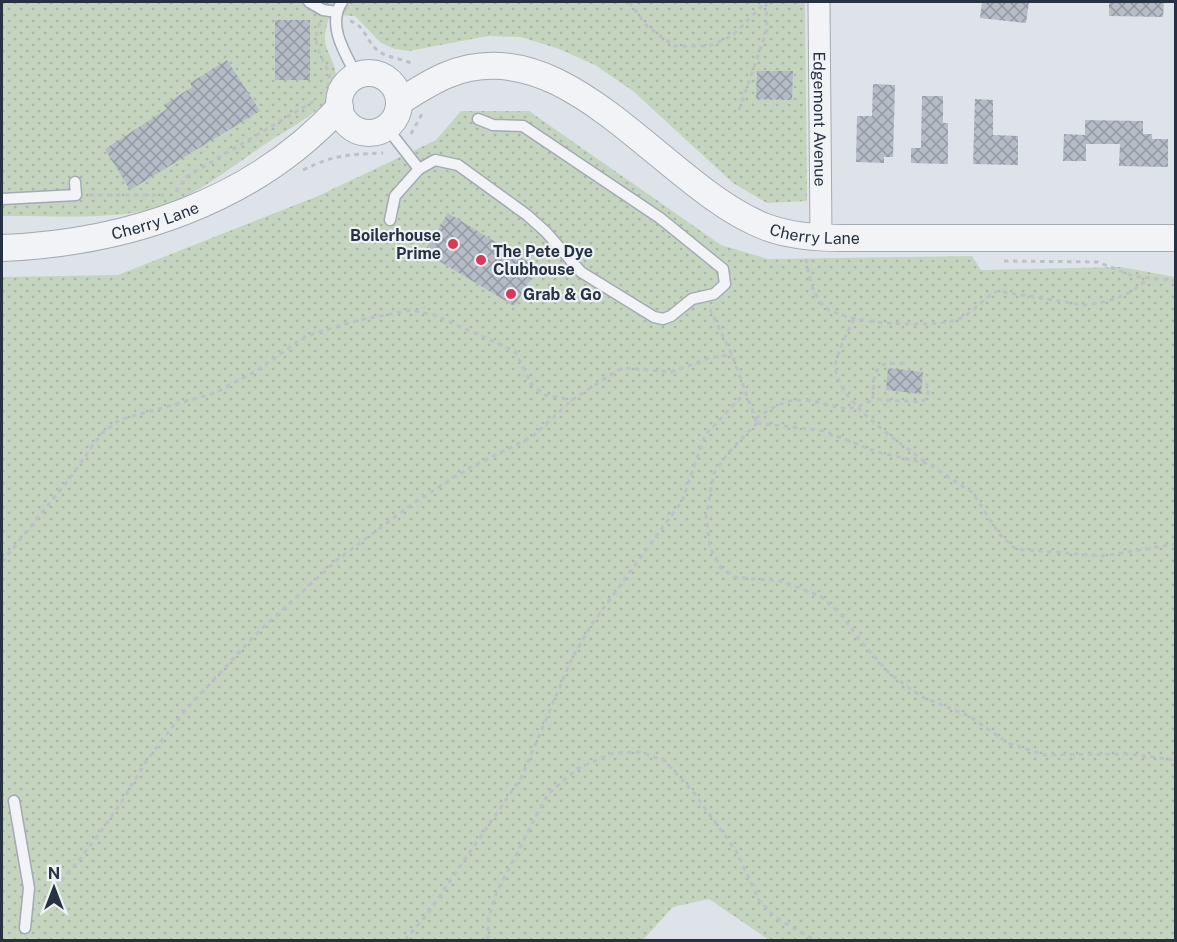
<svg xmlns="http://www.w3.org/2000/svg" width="1177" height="942" font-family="'Public Sans',sans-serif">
<defs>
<pattern id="grass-dots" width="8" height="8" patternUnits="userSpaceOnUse" patternTransform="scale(1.5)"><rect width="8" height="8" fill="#c5d4be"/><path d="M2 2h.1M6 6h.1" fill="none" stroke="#a9b6a4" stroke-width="1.8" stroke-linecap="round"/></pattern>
<pattern id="building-cross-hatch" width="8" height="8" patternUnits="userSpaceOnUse" patternTransform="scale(1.5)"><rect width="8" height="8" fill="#b5bcc6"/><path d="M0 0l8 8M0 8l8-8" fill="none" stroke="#9399a2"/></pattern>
</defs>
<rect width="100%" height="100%" fill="#dee3e9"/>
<g fill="url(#grass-dots)">
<path d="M 2,2 L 805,2 L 807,201 L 767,203 L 733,183 L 633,91 L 595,65 L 559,49 L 521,37 L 488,36 L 409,51 L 395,49 L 381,43 L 355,16 L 330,15 C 327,24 323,37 326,46 C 332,63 342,75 332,94 C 322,111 287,130 270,141 C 244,158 198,194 170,204 C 121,222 54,215 2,216 Z"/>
<polygon points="461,111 529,111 721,245 768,259 972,256 981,270 1121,267 1175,277 1175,940 769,940 709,899 673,907 643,940 2,940 2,277 118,275 318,196 436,140"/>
</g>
<g fill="url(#building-cross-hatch)">
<polygon points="982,2 1029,2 1026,23 980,18"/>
<polygon points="1109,2 1164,2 1163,17 1109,16"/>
<rect x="275" y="20" width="35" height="60"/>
<polygon points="227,60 260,111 130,190 105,149 167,109 164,105 192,87 190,83"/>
<polygon points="757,71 793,71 792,100 756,99"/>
<polygon points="873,84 895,85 893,157 884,157 884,163 856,162 857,116 872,116"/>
<polygon points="922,96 943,96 943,123 948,123 948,164 911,163 911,148 921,148"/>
<polygon points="975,99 993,100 993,135 1018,136 1018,165 973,164"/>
<polygon points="1085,120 1143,121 1143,134 1152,134 1152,139 1168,139 1168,167 1119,166 1120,144 1086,144 1086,161 1063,161 1064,134 1085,135"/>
<polygon points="448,213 538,268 514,306 424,252"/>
<polygon points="888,368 923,372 921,394 886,390"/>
</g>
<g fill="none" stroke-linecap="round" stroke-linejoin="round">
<defs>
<g id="service">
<polyline points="309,2 323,10 337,12"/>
<path d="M 342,2 C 326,25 346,55 357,76"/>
<polyline points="387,128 419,169"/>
<polyline points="2,199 76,195 75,182"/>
<polyline points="390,220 395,196 419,169 435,160 458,165 527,215 546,232 581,272 654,317 663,319 671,316 692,299 714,294 725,284 723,269 660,218 523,126 493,125 478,119"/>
<polyline points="14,801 29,888 25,928"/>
</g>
<g id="minor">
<path id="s1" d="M 819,2 L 821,238"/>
</g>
<g id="tertiary">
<circle cx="369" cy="103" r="30"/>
<path id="s2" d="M 399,102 C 415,92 430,82 447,75 C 567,25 665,189 766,227 C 790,236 817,238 843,238 L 1176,238"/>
<path id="s3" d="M 2,248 C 127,243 253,202 340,107"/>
</g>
</defs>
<use href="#service" stroke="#a3aab3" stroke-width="13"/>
<use href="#minor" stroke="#a3aab3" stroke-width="23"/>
<use href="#tertiary" stroke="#a3aab3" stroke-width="28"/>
<g stroke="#bcc1c8" stroke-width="3" stroke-dasharray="4.5 4.5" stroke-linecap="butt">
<polyline points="629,2 647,26 674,46 710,46 733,35 766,2"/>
<path d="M 350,21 C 364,25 366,39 375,48 C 385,59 402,57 414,65"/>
<path d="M 320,23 C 305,55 340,66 326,91"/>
<polyline points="739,110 767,30 766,3"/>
<polyline points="411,134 423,112"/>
<path d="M 303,170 C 336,154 347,155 383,153"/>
<polyline points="176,192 186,177 314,101"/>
<polyline points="89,195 164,195"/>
<path d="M 806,259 C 808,274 813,296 824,306 C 845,325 930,328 956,320 C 973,315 982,298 998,291 L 1083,305 C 1102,304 1136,295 1146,278"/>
<polyline points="1004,261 1098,262 1133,276 1176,281"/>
<polyline points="710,309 732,355 757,423"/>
<path d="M 854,319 C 848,332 839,348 836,362 C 830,398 902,444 927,463"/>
<polyline points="904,363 884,364 877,370 874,379 873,399 920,402 926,399 929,389 926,383"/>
<path d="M 756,418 C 769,410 783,400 799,400 C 831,400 843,419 873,399"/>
<polyline points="757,423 727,454 714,473 706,516 710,547 721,568 734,577 781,581 820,596 840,613 862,643 889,673 922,697 969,716 1008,743 1045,755 1129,754 1176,760"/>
<polyline points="757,423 824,431 877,452 929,464 973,493 1000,535 1016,549 1103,556 1176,544"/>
<polyline points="2,562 73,474 101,434 119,420 215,393 256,371 306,336 359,320 411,310 434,315 515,351 532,385 545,395 572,400"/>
<polyline points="43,901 81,858 119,806 147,760 183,713 256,634 337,560 415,502 469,468 532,437 572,400 618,370 625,368 671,372 712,357 732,355"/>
<polyline points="405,940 428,913 521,778 572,658 592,624 682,501 705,435 745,393"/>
<polyline points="488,940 488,919 497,891 548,794 577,769 612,753 642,752 665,761 695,794 736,851 759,900 776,918 815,940"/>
</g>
<use href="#service" stroke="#f1f3f7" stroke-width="10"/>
<use href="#minor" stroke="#f1f3f7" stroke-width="21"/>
<use href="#tertiary" stroke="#f1f3f7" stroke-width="26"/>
</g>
<g fill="#da3759" stroke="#eef2f6" stroke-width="2">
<circle cx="453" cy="244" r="6"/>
<circle cx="481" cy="260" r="6"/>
<circle cx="511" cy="294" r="6"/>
</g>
<g text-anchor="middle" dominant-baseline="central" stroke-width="4.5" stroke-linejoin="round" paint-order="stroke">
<g font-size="16" fill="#263141" stroke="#eef2f6">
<text stroke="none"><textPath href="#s1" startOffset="117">Edgemont Avenue</textPath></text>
<text stroke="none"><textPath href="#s3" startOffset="156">Cherry Lane</textPath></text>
<text stroke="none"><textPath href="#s2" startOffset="474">Cherry Lane</textPath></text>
</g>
<g font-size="16" font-weight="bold" fill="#263141" stroke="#eef2f6" text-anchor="start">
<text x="441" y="235" text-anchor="end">Boilerhouse<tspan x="441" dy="18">Prime</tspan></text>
<text x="493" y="251">The Pete Dye<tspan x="493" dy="18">Clubhouse</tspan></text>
<text x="523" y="294">Grab &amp; Go</text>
</g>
</g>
<rect width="1177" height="942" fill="none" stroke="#263141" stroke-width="6"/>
<g transform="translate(54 888)" stroke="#eef2f6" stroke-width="4.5" paint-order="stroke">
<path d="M0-4.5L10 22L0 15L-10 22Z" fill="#263141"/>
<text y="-9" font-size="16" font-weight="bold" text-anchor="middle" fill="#263141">N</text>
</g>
</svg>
